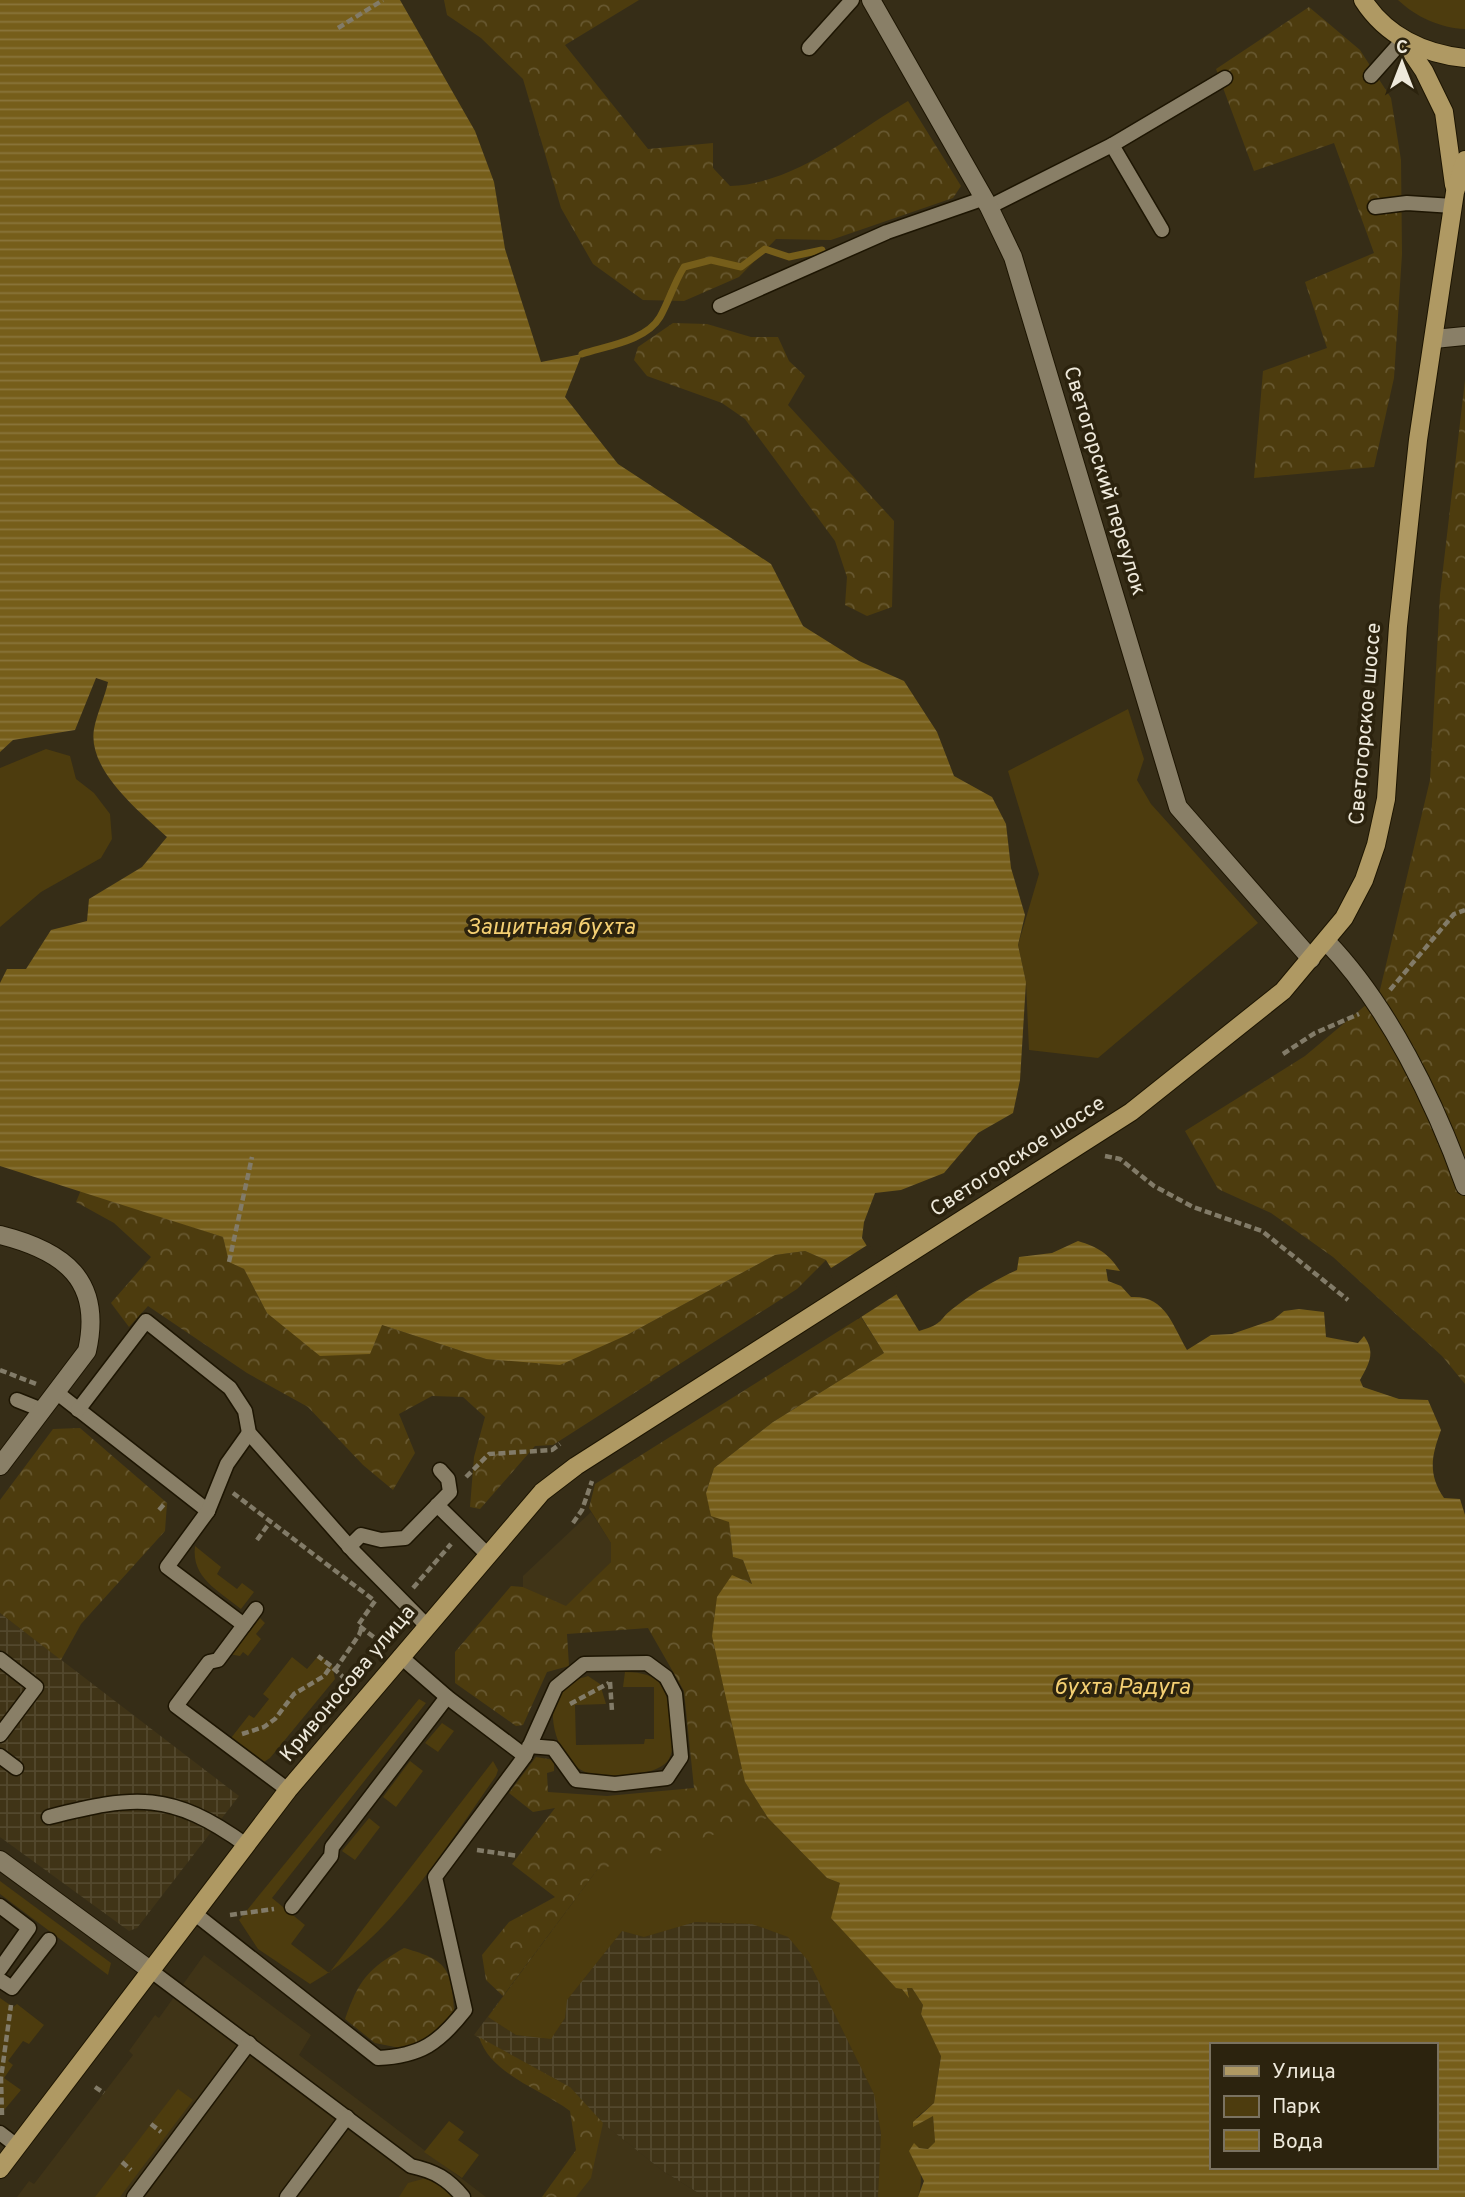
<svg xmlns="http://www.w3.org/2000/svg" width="1465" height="2197" font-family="Overpass,sans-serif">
<defs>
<pattern id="industrial-grid" width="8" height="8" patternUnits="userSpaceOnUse" patternTransform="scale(1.75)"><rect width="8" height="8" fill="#403417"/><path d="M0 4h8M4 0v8" fill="none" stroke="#53482d"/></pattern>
<pattern id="forest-crowns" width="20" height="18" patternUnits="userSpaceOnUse" patternTransform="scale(1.75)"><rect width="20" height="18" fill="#4d3c0e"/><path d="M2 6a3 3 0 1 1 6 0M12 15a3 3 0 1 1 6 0" fill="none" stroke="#675830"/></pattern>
<pattern id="water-rules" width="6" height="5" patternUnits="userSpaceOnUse" patternTransform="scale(1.75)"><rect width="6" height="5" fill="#765e1a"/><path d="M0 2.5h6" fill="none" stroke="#8a753b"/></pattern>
</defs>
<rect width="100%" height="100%" fill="#362d17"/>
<g fill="#403417">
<polygon points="591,1512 611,1543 611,1562 566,1607 523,1587 523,1576"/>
<polygon points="204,1955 311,2035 299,2055 486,2197 17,2197 29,2181 34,2184 133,2055 129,2051 155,2015 159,2018"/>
<polygon points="603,2123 663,2171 705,2197 549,2197"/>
</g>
<g fill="url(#industrial-grid)">
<polygon points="0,1613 239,1796 137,1928 129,1931 0,1837"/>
<polygon points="768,1818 918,2196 918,2197 705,2197 663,2171 566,2094 570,2087 474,2035 597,1870"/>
</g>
<g fill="#4d3c0e">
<path d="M 1398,0 L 1465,0 L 1465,29 C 1440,28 1416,17 1398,0 Z"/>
<polygon points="1128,709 1144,759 1137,780 1151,804 1258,923 1098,1058 1029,1050 1026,982 1018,945 1039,874 1008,771"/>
<polygon points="46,749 70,756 76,779 94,793 110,814 112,839 101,858 41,892 0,927 0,768"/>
<path d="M 195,1546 L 221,1567 L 217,1574 L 237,1589 L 242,1583 L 254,1592 L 241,1609 C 219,1591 191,1578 195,1546 Z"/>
<polygon points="259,1617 265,1623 256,1634 261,1639 248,1656 243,1652 240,1656 228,1654"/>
<polygon points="319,1655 332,1665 335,1679 270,1758 264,1762 231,1738 249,1715 254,1718 269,1699 263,1694 292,1657 307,1669"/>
<path d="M 625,1672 C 663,1672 668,1690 671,1723 C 672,1735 675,1748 669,1759 C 660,1777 600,1780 583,1771 C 559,1759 543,1714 560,1691 C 567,1682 578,1679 588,1676 L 600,1684 L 606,1704 L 575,1705 L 576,1745 L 644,1744 L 645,1739 L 654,1739 L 654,1687 L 623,1687 Z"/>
<path d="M 419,1699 L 426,1703 L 272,1898 L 305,1925 L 291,1944 L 329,1973 L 493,1761 L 498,1770 L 496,1776 C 442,1852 392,1938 310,1984 L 258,1949 L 239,1920 Z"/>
<polygon points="442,1723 454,1731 438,1752 425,1743"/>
<polygon points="410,1761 423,1771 396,1807 383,1797"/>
<polygon points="369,1818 380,1827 355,1860 342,1851"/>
<path d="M 768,1818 L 827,1878 L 840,1883 L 902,1988 L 909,1996 L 907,1988 L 912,1988 L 923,2005 L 921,2014 L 941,2055 L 934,2103 L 916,2118 L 933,2116 L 935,2142 L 929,2149 L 919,2148 C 919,2167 924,2179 918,2197 L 878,2197 L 881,2133 L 874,2094 L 809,1962 L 788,1937 L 752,1924 L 695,1922 L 644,1937 L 622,1931 L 567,2000 L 565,2018 L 551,2039 L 516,2035 L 488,2017 L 597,1870 L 670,1835 Z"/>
<polygon points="0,1881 111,1963 108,1975 0,1894"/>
<polygon points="0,1998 13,2007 17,2004 44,2025 29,2044 23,2041 8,2061 13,2065 4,2078 21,2090 0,2115"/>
<polygon points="178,2089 193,2100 120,2197 95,2197"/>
<polygon points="449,2121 464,2132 458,2140 479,2155 462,2178 424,2152"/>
<polygon points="430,2177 453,2197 399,2197 408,2183"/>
</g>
<g fill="url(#forest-crowns)">
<path d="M 444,0 L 639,0 L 565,45 L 648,149 L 713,143 L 713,168 L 730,186 C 795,184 853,133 908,101 L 961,186 L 953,198 L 831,240 L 776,239 L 739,277 L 684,301 L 643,300 L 593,264 L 561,208 L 523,79 L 481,38 L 447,15 Z"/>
<polygon points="1309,7 1360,50 1391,98 1401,160 1402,254 1394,378 1374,467 1254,478 1263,371 1327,348 1305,282 1374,253 1334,143 1254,171 1216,69"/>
<polygon points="673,323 707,324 751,337 778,337 789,361 805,376 788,405 894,521 892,607 867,616 845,605 847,577 835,541 745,419 722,403 647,376 634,360 638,347"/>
<polygon points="1465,380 1465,1384 1442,1356 1333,1257 1271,1213 1218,1189 1185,1131 1305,1056 1379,994 1430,780 1440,595"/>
<polygon points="81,1190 223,1237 229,1261 244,1269 267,1313 382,1325 486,1359 627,1335 775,1255 805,1251 826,1260 797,1289 553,1445 535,1446 480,1509 470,1507 474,1457 485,1417 463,1397 432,1396 399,1414 415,1453 393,1490 363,1465 308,1407 247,1373 148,1306 129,1327 111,1303 151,1257 114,1223 76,1202"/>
<polygon points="861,1317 884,1353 773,1422 714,1468 706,1493 729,1522 733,1557 743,1560 752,1585 732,1576 745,1782 768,1818 597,1870 503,1996 486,1980 482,1955 509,1922 555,1897 512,1864 555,1808 533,1812 509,1793 536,1757 554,1760 554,1771 547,1773 548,1792 607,1796 694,1788 684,1691 648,1628 567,1634 569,1666 547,1672 523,1725 516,1726 455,1683 455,1652 511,1586 523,1587 566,1606 611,1562 611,1543 589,1508 595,1484"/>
<polygon points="80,1428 167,1503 165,1531 81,1624 61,1660 0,1613 0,1500 53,1429"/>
<path d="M 404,1948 C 446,1960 451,1967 454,2010 L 436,2033 L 405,2049 L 375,2043 L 345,2019 C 359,1979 368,1969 404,1948 Z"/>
<path d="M 479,2037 L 570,2087 L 603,2123 L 591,2178 L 576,2197 L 542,2197 L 576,2150 L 570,2111 C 540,2088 491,2075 479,2037 Z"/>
</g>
<path fill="url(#water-rules)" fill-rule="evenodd" d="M 0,0 L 400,0 L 475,131 L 494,182 L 505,249 L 541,362 L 582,354 L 565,397 L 618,464 L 771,564 L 803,626 L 859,661 L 904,681 L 937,732 L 954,776 L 992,797 L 1006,824 L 1011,868 L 1025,915 L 1018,945 L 1026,982 L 1020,1080 L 1013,1113 L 978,1133 L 944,1173 L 901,1190 L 875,1193 L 864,1222 L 862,1238 L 919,1331 C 946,1323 937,1320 955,1307 C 974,1292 995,1280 1017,1270 L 1019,1257 L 1052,1253 L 1078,1241 C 1098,1247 1108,1253 1120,1271 L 1106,1269 L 1108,1281 L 1121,1286 L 1131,1297 C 1165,1295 1172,1324 1187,1350 L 1211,1335 L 1232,1334 L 1273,1320 L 1284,1311 L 1299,1309 L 1324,1312 L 1326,1337 L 1358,1343 L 1364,1336 C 1376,1353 1369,1363 1360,1380 L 1363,1387 L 1399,1399 L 1428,1400 L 1441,1430 C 1431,1457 1428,1474 1444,1498 L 1460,1499 L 1465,1515 L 1465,2197 L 918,2197 L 924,2181 L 909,2151 L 914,2143 L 919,2148 L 928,2149 L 935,2142 L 933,2116 L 913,2127 L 913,2122 L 934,2103 L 941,2056 L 921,2014 L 923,2005 L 912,1988 L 907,1988 L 909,1998 L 902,1989 L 896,1988 L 831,1918 L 840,1883 L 827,1878 L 768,1818 L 745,1782 L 712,1636 L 717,1597 L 732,1575 L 752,1584 L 743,1560 L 733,1557 L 729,1522 L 711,1516 L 706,1493 L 714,1468 L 773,1422 L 884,1353 L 826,1260 L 805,1251 L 775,1255 L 627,1335 L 560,1365 L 486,1359 L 382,1325 L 370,1354 L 320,1356 L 267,1313 L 244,1269 L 229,1262 L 223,1237 L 0,1166 L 0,983 L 7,969 L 26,969 L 51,930 L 87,921 L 89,899 L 142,867 L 167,837 C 140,812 87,770 94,729 C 97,713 105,697 108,682 L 96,678 L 75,730 L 13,740 L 0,752 ZM 1211,2045 L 1435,2045 L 1435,2167 L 1211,2167 Z"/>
<polygon fill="#362d17" points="869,1244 900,1292 858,1319 828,1270"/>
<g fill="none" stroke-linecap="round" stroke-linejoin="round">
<path stroke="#765e1a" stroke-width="7" d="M 582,354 C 606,346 646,341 660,317 C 669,301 674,283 684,267 L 711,260 L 741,267 L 765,249 L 789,257 L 822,250"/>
<defs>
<g id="lane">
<polyline points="809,48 852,0"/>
<polyline points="1371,76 1403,40"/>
<polyline points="1112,145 1162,230"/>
<polyline points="989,207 1112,145 1225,78"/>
<polyline points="1375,207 1407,203 1453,206"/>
<polyline points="720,306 887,232 985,198"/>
<polyline points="56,1392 208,1511"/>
<polyline points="17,1400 42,1410"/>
<polyline points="78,1410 146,1321 230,1388 245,1411 249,1433 355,1553 426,1625"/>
<polyline points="437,1505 488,1555"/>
<polyline points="349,1547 361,1535 381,1540 405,1538 450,1492 448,1479 440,1470"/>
<polyline points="256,1609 218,1660 209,1662 176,1706 288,1790"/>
<polyline points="244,1625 167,1567 208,1511 227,1464 249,1433"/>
<polyline points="0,1659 36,1687 0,1735"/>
<polyline points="0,1756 16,1768"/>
<polyline points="525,1756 556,1687 584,1664 647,1663 666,1677 675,1694 681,1757 667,1778 615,1784 576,1780 553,1748 529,1746"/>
<path d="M 49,1817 C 135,1795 171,1791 246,1845"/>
<polyline points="0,1906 29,1928 0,1969"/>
<polyline points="292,1907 331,1856 332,1847 447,1697"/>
<path d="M 194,1913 L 378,2058 C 421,2056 439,2043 465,2010 L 435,1877 L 525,1756 L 447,1697 L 400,1656"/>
<path d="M 150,1970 L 411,2166 C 435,2171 448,2179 463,2197"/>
<polyline points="0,1980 12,1988 49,1940"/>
<polyline points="0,2133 17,2146"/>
<polyline points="134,2197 249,2043"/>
<polyline points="287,2197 347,2117"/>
</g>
<g id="street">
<polyline points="871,0 989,207 1013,257 1178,807 1311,959"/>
<polyline points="1434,339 1465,336"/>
<path d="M 1326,941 C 1388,1005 1435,1102 1465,1186"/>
<path d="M 0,1235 C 64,1251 103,1280 87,1351 L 0,1466"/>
<polyline points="0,1860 150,1970"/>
</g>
<g id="primary">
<path d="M 1363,0 C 1386,36 1424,54 1465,58"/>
<polyline points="1403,40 1424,71 1444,112 1454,185"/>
<polyline points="0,2169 288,1790 542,1492 576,1466 1131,1112 1283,991 1344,918 1364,880 1376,845 1386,799 1398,626 1418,440 1455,192 1465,160"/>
</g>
</defs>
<use href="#lane" stroke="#1d1502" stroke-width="17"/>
<use href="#street" stroke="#1d1502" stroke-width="20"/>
<use href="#primary" stroke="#1d1502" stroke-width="20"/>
<g stroke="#827b68" stroke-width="4.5" stroke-dasharray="7 3.5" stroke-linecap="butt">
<polyline points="338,28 383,0"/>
<polyline points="1390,990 1454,914 1465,910"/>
<polyline points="1283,1054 1315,1033 1359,1014"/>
<polyline points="1105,1156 1120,1159 1154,1186 1193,1207 1262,1231 1348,1300"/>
<polyline points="229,1262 252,1157"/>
<polyline points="0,1370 39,1385"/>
<polyline points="466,1477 489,1454 552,1450 560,1444"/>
<polyline points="233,1493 375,1601 358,1625 375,1638"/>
<polyline points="159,1510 166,1502"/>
<polyline points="573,1523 582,1510 592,1481"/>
<polyline points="257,1540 270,1522"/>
<polyline points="413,1588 451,1544"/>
<polyline points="333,1668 343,1677"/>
<polyline points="335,1670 359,1635 362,1627"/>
<polyline points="610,1682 612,1711"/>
<polyline points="570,1704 609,1683"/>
<polyline points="242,1734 264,1727 275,1719 294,1694 324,1676 331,1666 318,1656"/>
<polyline points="477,1850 518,1856"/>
<polyline points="230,1915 274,1909"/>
<polyline points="95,2087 104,2093"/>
<polyline points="2,2115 1,2078 11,2005"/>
<polyline points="151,2124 161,2132"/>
<polyline points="122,2162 131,2170"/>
</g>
<use href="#lane" stroke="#897f67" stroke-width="14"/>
<use href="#street" stroke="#897f67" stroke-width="18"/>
<use href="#primary" stroke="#af9963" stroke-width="18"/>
</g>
<g text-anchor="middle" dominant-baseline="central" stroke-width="7" stroke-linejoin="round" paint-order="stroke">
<g font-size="21" fill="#eee9db" stroke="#2c230e">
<text transform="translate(1104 481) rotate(73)">Светогорский переулок</text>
<text transform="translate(1366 724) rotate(-85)">Светогорское шоссе</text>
<text transform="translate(1018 1157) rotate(-33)">Светогорское шоссе</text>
<text transform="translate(348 1684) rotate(-50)">Кривоносова улица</text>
</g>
<g font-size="23" font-style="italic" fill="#f4cf72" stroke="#2c230e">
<text x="551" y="928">Защитная бухта</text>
<text x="1122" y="1688">бухта Радуга</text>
</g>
</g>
<rect x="1210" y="2043" width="228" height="126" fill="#2c230e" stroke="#7a7260" stroke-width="2"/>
<rect x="1224" y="2066" width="35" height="10" fill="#af9963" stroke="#7a7260" stroke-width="2"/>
<text x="1272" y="2078" font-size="21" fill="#eee9db">Улица</text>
<rect x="1224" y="2096" width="35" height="21" fill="#4d3c0e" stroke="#7a7260" stroke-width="2"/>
<text x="1272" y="2113" font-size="21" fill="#eee9db">Парк</text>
<rect x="1224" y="2130" width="35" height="21" fill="url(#water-rules)" stroke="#7a7260" stroke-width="2"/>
<text x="1272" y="2148" font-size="21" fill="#eee9db">Вода</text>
<g transform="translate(1402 63)" stroke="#2c230e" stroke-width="5" paint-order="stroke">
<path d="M0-5L12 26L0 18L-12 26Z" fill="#eee9db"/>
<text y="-10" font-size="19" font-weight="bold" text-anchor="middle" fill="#eee9db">С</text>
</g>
</svg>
